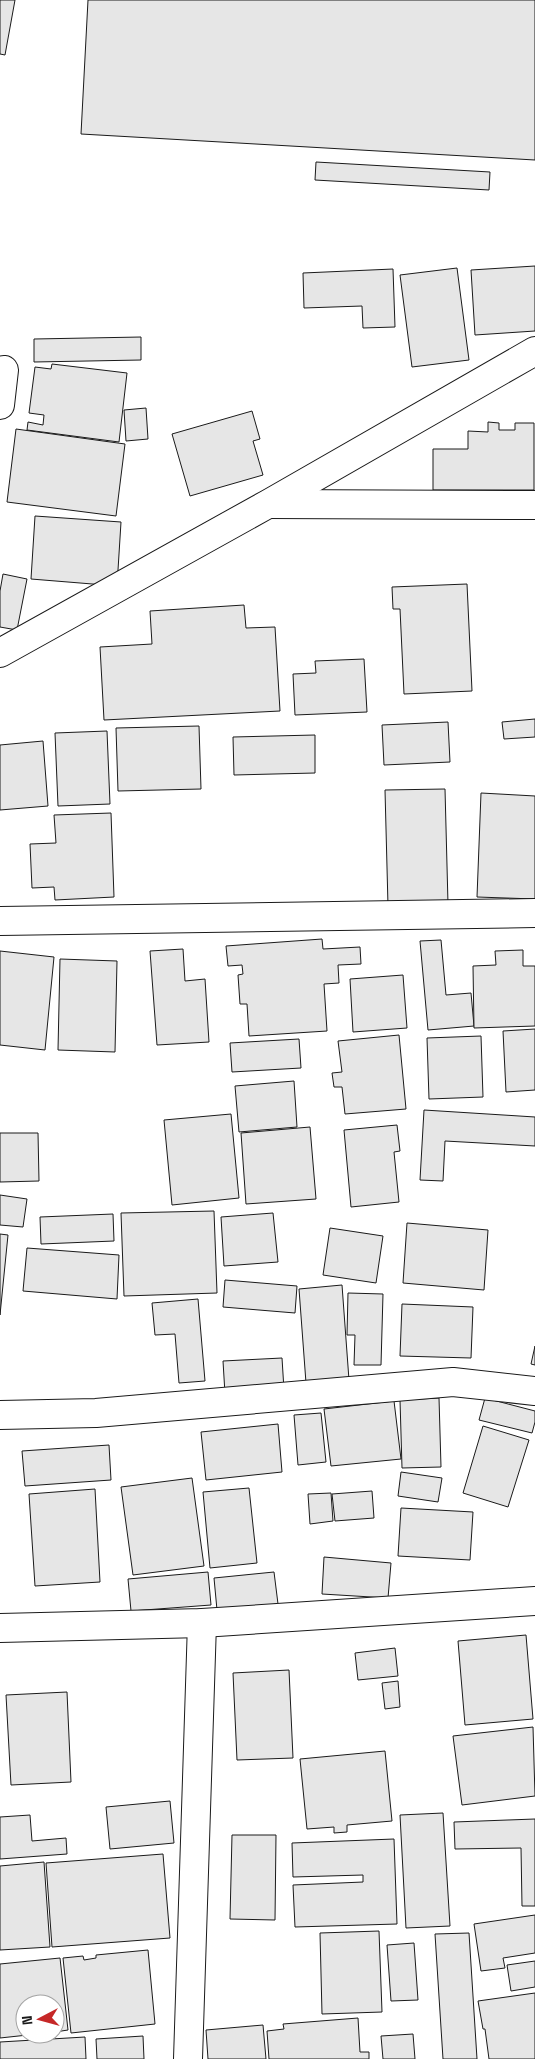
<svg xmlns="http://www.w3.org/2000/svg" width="535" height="2059" font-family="'Space Grotesk',sans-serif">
<rect width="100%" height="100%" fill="#fff"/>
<g fill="#e6e6e6" stroke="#1a1a1a">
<polygon points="0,0 15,0 5,55 0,54"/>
<polygon points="88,0 535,0 535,160 81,134"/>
<polygon points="316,162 490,172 489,190 315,180"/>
<polygon points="535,266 535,331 475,335 471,270"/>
<polygon points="457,268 469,360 412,367 400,275"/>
<polygon points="393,269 395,327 363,328 362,306 304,308 303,273"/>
<polygon points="141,337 141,360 34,362 34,339"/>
<polygon points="52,364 127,373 119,442 27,430 28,422 43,425 44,415 29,413 35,367 51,369"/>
<polygon points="146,408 148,439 126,441 124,410"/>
<polygon points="252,411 260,439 253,441 263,475 190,496 172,434"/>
<polygon points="488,422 499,423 499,430 515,430 515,423 534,423 534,490 433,490 433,449 468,449 468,431 488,432"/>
<polygon points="16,429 125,444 116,516 7,502"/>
<polygon points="35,516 121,522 117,586 31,579"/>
<polygon points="3,574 27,579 17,630 0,627 0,591"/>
<polygon points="467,584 472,691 404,694 400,609 393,609 392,587"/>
<polygon points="244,605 246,628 275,627 280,711 104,720 100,647 152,644 150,611"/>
<polygon points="364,659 367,712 295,715 293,674 316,673 315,661"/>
<polygon points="535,719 535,737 504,739 502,722"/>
<polygon points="448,722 450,762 384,765 382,725"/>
<polygon points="199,726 201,789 118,791 116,728"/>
<polygon points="107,731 110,804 58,806 55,733"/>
<polygon points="315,735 315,773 234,775 233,737"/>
<polygon points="43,741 48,806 0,810 0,745"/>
<polygon points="445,789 448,904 388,906 385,790"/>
<polygon points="481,793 535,796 535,899 477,897"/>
<polygon points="111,813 114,897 55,900 54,887 32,888 30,844 56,843 54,815"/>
<polygon points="322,939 323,949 360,947 361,964 338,965 339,983 324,984 327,1031 249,1036 247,1004 240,1004 238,975 243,974 242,965 228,966 226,946"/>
<polygon points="441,940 446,995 471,993 474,1026 428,1030 420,941"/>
<polygon points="183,949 185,981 205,979 209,1042 157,1045 150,951"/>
<polygon points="523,950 523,966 535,966 535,1026 474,1028 473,966 496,965 495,951"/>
<polygon points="0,951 54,957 45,1050 0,1045"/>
<polygon points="60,959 117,961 115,1052 58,1050"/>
<polygon points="403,975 407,1028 353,1032 350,979"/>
<polygon points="535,1029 535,1090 506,1092 503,1031"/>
<polygon points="399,1035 406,1109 345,1114 342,1087 334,1087 332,1073 342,1072 338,1041"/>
<polygon points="481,1036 483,1097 429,1099 427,1038"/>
<polygon points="299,1039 301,1068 232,1072 230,1043"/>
<polygon points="294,1081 297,1127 239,1132 235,1086"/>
<polygon points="424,1110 535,1117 535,1146 445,1141 443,1181 420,1180"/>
<polygon points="231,1114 239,1198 172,1205 164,1120"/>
<polygon points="397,1125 400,1151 394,1152 399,1202 351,1207 344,1130"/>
<polygon points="310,1127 316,1199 246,1204 241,1133"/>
<polygon points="0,1133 38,1133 39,1181 0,1182"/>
<polygon points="0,1195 27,1199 23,1227 0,1225"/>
<polygon points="214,1211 217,1293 124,1296 121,1213"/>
<polygon points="273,1213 278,1262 224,1266 221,1217"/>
<polygon points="113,1214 114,1241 41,1244 40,1217"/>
<polygon points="407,1223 488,1230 484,1290 403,1283"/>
<polygon points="330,1228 383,1236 376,1283 323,1275"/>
<polygon points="0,1234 8,1235 0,1315"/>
<polygon points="27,1248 119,1255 117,1299 23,1291"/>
<polygon points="225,1280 297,1286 295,1313 223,1307"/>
<polygon points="342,1285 349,1380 306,1383 299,1289"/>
<polygon points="348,1293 383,1294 381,1365 354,1365 355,1335 347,1335"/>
<polygon points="198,1299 205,1381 179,1383 175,1334 155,1335 152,1303"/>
<polygon points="402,1304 473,1307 471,1358 400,1356"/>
<polygon points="535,1346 535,1365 531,1364"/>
<polygon points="282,1358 284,1390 225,1394 223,1361"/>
<polygon points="439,1398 441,1467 402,1468 400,1400"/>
<polygon points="485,1398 535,1411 535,1422 532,1433 479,1420"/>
<polygon points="394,1401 401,1459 331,1466 324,1409"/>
<polygon points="321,1413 326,1462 298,1465 294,1415"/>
<polygon points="278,1424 282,1472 206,1480 201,1432"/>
<polygon points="483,1426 529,1440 508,1507 463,1493"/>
<polygon points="109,1445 111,1480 25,1486 22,1451"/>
<polygon points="401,1472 442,1478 438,1502 398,1496"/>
<polygon points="192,1478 204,1566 133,1575 121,1487"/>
<polygon points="249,1488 257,1563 210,1568 203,1492"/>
<polygon points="95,1489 100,1582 35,1586 29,1494"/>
<polygon points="372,1491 374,1518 335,1521 332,1494"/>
<polygon points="331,1493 333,1521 310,1524 308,1494"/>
<polygon points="401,1508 473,1512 470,1560 398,1556"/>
<polygon points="324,1557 391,1563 388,1598 322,1594"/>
<polygon points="208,1572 211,1605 131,1611 128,1579"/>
<polygon points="274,1572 278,1604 217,1610 214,1578"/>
<polygon points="526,1635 533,1719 465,1725 458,1641"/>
<polygon points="395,1648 398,1676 358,1680 355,1653"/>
<polygon points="289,1670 293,1758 237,1760 233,1673"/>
<polygon points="398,1681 400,1707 385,1709 382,1683"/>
<polygon points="67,1692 71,1782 11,1785 6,1695"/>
<polygon points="533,1727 535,1796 462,1805 453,1736"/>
<polygon points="385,1751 392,1821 347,1825 347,1832 334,1833 334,1827 307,1829 300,1759"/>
<polygon points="170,1801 174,1843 110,1849 106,1807"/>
<polygon points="443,1813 450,1926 406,1928 400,1815"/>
<polygon points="30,1815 32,1841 66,1838 67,1854 0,1859 0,1817"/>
<polygon points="535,1819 535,1906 522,1906 521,1848 455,1849 454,1822"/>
<polygon points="232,1835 276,1835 275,1920 230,1919"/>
<polygon points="394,1839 397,1924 295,1927 293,1885 363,1882 363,1875 293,1877 292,1843"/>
<polygon points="163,1854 170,1938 52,1947 46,1863"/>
<polygon points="44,1862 50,1947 0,1950 0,1866"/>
<polygon points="535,1915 535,1953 503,1958 505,1968 481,1971 474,1924"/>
<polygon points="379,1931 382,2012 322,2014 320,1933"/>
<polygon points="469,1933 477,2059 443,2059 435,1934"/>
<polygon points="414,1943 418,2000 391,2001 387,1945"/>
<polygon points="148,1950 155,2024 71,2033 63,1958 83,1956 84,1960 96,1958 96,1955"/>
<polygon points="60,1958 68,2030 55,2032 55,2004 25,2004 25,2034 37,2034 0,2038 0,1964"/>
<polygon points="535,1961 535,1987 511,1991 507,1965"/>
<polygon points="535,1993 535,2059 489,2059 485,2029 483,2029 478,2001"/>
<polygon points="358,2018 360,2052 369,2052 369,2059 269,2059 267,2031 284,2029 283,2024"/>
<polygon points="263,2025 266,2059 208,2059 206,2030"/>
<polygon points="413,2034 415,2059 383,2059 381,2036"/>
<polygon points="143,2036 144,2059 97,2059 96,2039"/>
<polygon points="85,2037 86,2059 0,2059 0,2042"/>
</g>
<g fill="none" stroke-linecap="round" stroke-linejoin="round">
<defs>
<g id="minor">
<polyline points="0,405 4,370"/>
<polyline points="269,504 535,505"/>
<polyline points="0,653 268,504 535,351"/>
<polyline points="0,921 535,913"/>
<polyline points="0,1415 96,1413 453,1382 535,1391"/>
<polyline points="0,1628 202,1623 535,1601"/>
<polyline points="188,2059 202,1623"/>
</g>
</defs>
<use href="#minor" stroke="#1a1a1a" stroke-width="30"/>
<use href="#minor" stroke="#fff" stroke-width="28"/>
</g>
<g transform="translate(40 2019) rotate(264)"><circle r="24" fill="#ffffff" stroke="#a3a3a3"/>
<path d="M0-4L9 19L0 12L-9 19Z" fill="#c62828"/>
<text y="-8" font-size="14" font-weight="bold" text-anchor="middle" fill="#1a1a1a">N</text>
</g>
</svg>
